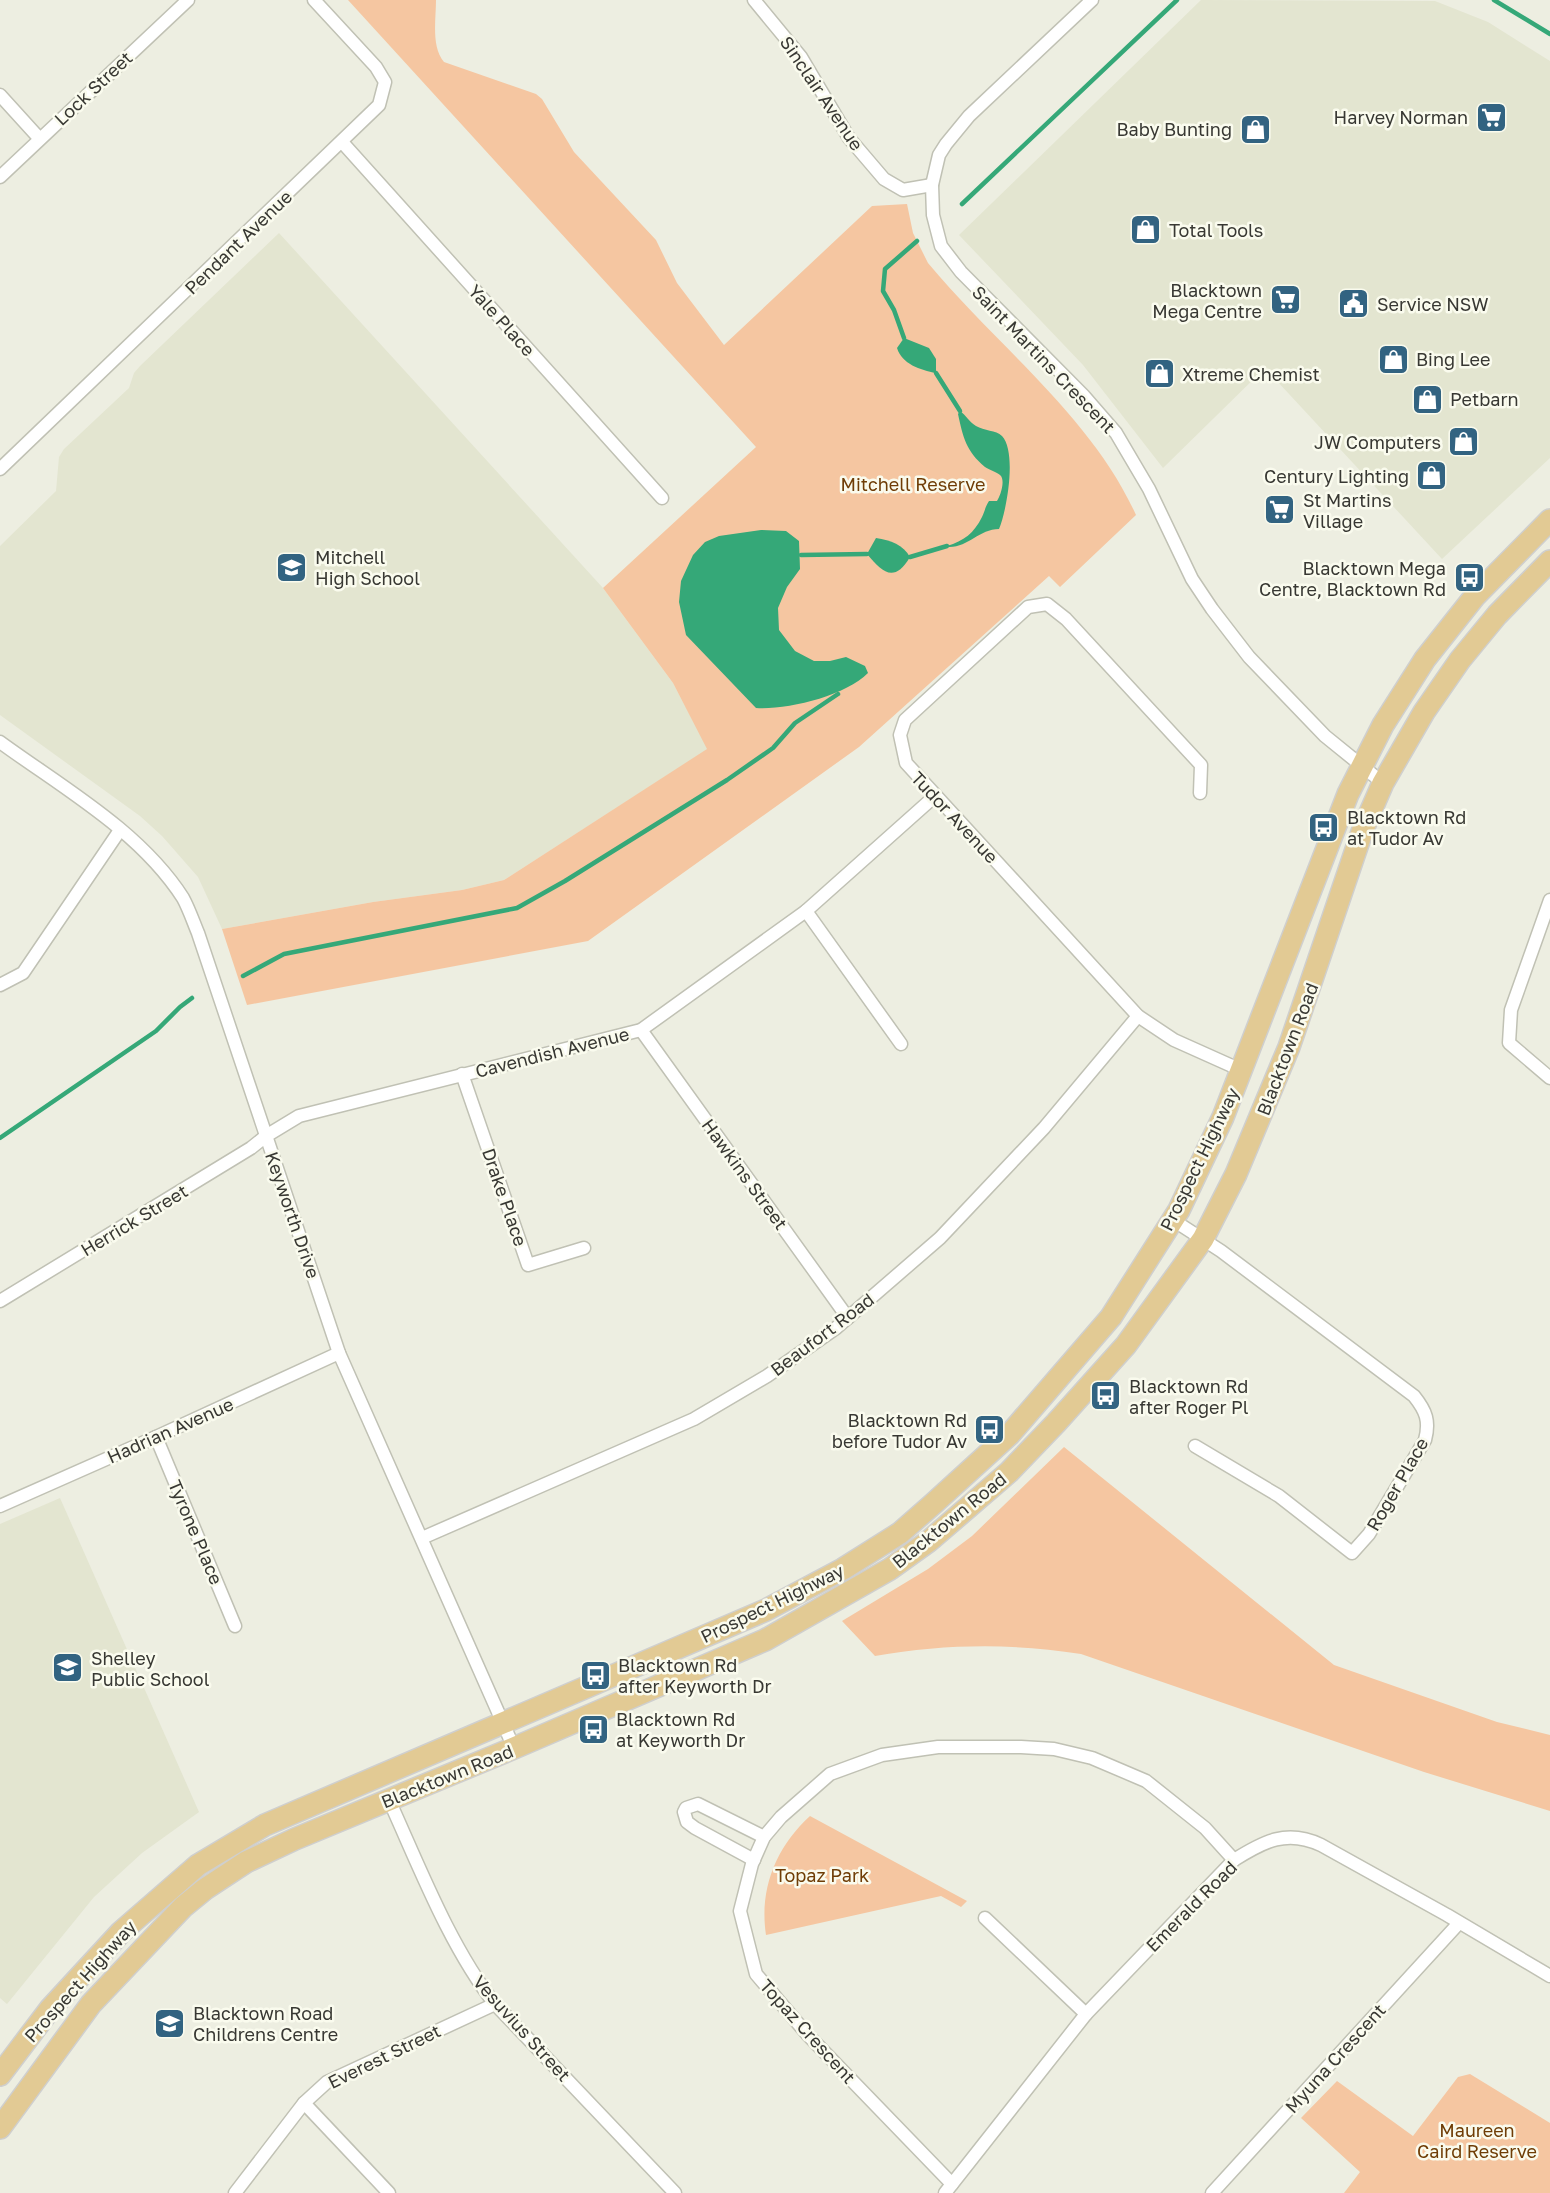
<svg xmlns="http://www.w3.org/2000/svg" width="1550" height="2193" font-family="'Golos Text',sans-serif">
<rect width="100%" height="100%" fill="#edeee1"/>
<g fill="#e3e5d0">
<polygon points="1201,0 1435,1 1488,22 1550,61 1550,458 1442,559 1265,368 1163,468 1083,365 959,235"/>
<polygon points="279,233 603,588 673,683 708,749 504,880 462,890 373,902 222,929 198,877 162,836 140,816 0,715 0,546 56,491 59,457 64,449 129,388 134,373 140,366"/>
<polygon points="60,1498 199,1812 142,1853 94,1897 7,2004 0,1998 0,1524"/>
</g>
<g fill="#f5c6a1">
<path d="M 348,0 L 436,0 C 436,19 431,47 444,62 L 536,94 L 542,99 L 574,152 L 656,240 L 677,283 L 724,345 L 872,206 L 907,204 L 913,233 L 928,263 C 997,346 1092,417 1136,515 L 1060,587 L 1049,576 L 859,747 L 588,941 L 247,1005 L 222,929 L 373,902 L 462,890 L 504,880 L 707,749 L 673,683 L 603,588 L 756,447 Z"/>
<path d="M 1064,1447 L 1334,1665 L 1497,1722 L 1550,1735 L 1550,1811 L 1424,1772 L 1081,1654 C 1011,1643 945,1644 875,1656 L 842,1621 L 928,1569 L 972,1536 Z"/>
<path d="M 810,1816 L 967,1901 L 961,1907 L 941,1896 L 766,1935 C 759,1889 776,1847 810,1816 Z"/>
<polygon points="1470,2074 1550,2123 1550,2193 1344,2193 1360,2172 1301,2118 1337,2081 1413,2136 1458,2077"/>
</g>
<g fill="#35a878">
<path d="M 904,338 L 929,348 L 936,359 L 936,373 C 920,370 902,364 897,348 Z"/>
<path d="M 960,411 C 966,415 969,422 976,426 C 984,431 996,430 1002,436 C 1017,452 1007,510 999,529 C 979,529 968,548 948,547 L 947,546 C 964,541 974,533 982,517 C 985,511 985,507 989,501 L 997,501 C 1000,497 1006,480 1000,475 C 997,472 989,470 985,467 C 966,451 963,437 958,414 Z"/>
<path d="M 761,530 L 786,531 L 799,541 L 800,569 L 787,587 L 778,608 L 779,630 L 795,651 L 814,661 L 830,661 L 846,657 L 865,666 L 868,673 C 845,696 788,710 756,708 L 686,635 L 679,602 L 681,581 L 693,555 L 705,542 L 719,536 Z"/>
<path d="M 876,538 C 891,540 903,545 910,557 C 894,584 882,572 867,554 Z"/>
</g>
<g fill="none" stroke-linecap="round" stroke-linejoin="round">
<g stroke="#35a878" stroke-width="4.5">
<polyline points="1494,0 1550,34"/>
<polyline points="962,204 1177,0"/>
<polyline points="904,338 894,310 883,291 885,269 917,241"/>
<polyline points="936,373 960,411"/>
<polyline points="801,555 867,554"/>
<polyline points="910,557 947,546"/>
<polyline points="243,976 284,954 517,908 565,881 727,780 773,748 795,723 838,694"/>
<polyline points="0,1138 156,1031 180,1007 192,998"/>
</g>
<defs>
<g id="street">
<polyline points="754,0 801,57 849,138 884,179 903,190 932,185"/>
<polyline points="1092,0 969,116 946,144 939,155 932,185 933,215 941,246 961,272 1083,395 1116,433 1149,489 1192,579 1212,609 1249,657 1325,736 1383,783"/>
<polyline points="0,95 39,138"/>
<polyline points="342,142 662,498"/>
<polyline points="0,177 188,0"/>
<polyline points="0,469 379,105 385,82 376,67 314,0"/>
<path d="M 0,742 C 63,788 140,831 183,898 C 189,909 193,921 198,933 L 339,1353 L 514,1748"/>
<polyline points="1200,793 1201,765 1066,619 1047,604 1028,607 905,720 900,735 906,763 1138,1016 1174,1040 1241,1070"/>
<polyline points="1550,900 1511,1010 1509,1043 1550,1078"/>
<polyline points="806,911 901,1044"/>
<polyline points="0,985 23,973 120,830"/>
<polyline points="641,1030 848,1318"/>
<polyline points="462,1074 528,1265 584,1248"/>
<path d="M 1173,1220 L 1221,1251 L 1414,1396 C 1426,1411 1430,1421 1425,1440 L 1369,1534 L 1352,1553 L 1279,1496 L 1195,1446"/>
<polyline points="0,1301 251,1148 266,1136 299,1116 641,1030 806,911 935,796"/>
<polyline points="156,1437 235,1626"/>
<polyline points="0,1506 156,1437 339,1353"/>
<polyline points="422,1538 694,1419 767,1376 836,1328 940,1238 1044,1128 1138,1016"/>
<path d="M 389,1800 C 419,1866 450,1947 495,2004 L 675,2193"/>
<polyline points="754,1860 695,1828 687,1822 684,1812 686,1808 698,1804 764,1837"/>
<polyline points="985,1918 1086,2014"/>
<polyline points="304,2103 389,2193"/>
<polyline points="952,2184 807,2034 756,1974 740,1911 752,1864 764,1837 781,1817 830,1774 882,1755 938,1747 1021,1747 1054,1749 1092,1758 1146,1781 1205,1828 1234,1860"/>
<polyline points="235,2193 304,2103 327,2082 495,2004"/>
<path d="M 945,2193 L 1086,2014 L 1234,1860 C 1264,1841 1287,1829 1321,1845 L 1447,1915 L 1550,1976"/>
<polyline points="1212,2193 1459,1923"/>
</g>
<g id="primary">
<polyline points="0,2075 50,2009 121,1932 198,1865 265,1825 766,1610 843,1569 900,1533 933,1504 1010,1434 1111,1317 1179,1210 1223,1117 1348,794 1383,725 1425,659 1475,596 1550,520"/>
<polyline points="0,2128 91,2004 183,1907 205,1889 246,1862 295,1839 514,1748 765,1640 890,1569 929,1541 1009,1472 1056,1423 1126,1345 1203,1239 1236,1174 1289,1047 1363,829 1383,783 1424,712 1460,660 1497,615 1550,561"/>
</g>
</defs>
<use href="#street" stroke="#c0c1b4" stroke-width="15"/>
<use href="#primary" stroke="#cfcfce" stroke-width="24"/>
<use href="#street" stroke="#fff" stroke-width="12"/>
<use href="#primary" stroke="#e2ca94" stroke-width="21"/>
</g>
<defs>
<symbol id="supermarket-square" viewBox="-11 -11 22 22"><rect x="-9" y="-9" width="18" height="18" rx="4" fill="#326381" stroke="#fafbee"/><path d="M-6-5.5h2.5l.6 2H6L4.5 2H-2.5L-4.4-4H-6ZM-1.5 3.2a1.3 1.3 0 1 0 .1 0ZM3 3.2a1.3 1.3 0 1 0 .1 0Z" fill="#fff"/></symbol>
<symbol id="shop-square" viewBox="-11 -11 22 22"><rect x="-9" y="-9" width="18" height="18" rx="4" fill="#326381" stroke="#fafbee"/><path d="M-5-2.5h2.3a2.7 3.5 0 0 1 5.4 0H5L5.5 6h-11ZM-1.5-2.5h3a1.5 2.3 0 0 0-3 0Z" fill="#fff"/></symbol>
<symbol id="civic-square" viewBox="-11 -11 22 22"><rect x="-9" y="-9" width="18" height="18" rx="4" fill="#326381" stroke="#fafbee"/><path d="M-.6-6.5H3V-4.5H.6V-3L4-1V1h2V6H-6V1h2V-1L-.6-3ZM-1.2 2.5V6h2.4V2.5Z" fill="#fff"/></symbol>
<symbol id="school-square" viewBox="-11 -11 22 22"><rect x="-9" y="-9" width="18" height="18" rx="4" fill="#326381" stroke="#fafbee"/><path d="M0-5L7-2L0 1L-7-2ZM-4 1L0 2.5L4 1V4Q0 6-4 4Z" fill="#fff"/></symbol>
<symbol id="bus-square" viewBox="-11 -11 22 22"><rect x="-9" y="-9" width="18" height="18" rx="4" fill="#326381" stroke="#fafbee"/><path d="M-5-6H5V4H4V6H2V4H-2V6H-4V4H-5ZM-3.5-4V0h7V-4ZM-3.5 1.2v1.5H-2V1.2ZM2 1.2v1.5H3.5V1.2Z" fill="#fff"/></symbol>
</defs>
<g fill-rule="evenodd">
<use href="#supermarket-square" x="1474" y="100" width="35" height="35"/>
<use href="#shop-square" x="1238" y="112" width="35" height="35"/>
<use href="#shop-square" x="1128" y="212" width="35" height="35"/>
<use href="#supermarket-square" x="1268" y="282" width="35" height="35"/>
<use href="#civic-square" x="1336" y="286" width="35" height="35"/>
<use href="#shop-square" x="1376" y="342" width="35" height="35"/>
<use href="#shop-square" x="1142" y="356" width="35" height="35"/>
<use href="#shop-square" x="1410" y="382" width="35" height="35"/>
<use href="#shop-square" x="1446" y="424" width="35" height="35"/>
<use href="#shop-square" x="1414" y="458" width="35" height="35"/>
<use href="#supermarket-square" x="1262" y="492" width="35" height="35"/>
<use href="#school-square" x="274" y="550" width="35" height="35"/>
<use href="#bus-square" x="1452" y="560" width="35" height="35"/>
<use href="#bus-square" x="1306" y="810" width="35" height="35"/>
<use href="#bus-square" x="1088" y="1378" width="35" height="35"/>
<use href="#bus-square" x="972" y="1412" width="35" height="35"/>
<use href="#school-square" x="50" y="1650" width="35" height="35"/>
<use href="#bus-square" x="578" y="1658" width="35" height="35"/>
<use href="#bus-square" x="576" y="1712" width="35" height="35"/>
<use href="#school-square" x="152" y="2006" width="35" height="35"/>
</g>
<g text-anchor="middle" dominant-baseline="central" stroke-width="5" stroke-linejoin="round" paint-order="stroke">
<g font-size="18" fill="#383833" stroke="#fafbee">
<text transform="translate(93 88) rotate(-43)">Lock Street</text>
<text transform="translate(822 93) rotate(56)">Sinclair Avenue</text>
<text transform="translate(238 242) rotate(-44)">Pendant Avenue</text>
<text transform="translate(502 320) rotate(48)">Yale Place</text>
<text transform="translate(1044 359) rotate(46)">Saint Martins Crescent</text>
<text transform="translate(955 817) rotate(47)">Tudor Avenue</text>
<text transform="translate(1287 1049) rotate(-69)">Blacktown Road</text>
<text transform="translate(552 1052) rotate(-14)">Cavendish Avenue</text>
<text transform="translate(1199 1159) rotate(-64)">Prospect Highway</text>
<text transform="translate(745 1174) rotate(54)">Hawkins Street</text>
<text transform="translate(505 1197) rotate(71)">Drake Place</text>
<text transform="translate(293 1215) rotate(71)">Keyworth Drive</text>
<text transform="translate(134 1220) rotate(-31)">Herrick Street</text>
<text transform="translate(822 1334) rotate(-37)">Beaufort Road</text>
<text transform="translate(170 1430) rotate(-24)">Hadrian Avenue</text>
<text transform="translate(1397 1484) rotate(-60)">Roger Place</text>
<text transform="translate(949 1520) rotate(-39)">Blacktown Road</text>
<text transform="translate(196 1532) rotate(67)">Tyrone Place</text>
<text transform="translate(772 1603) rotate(-26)">Prospect Highway</text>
<text transform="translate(447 1776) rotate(-22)">Blacktown Road</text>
<text transform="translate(1191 1906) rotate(-45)">Emerald Road</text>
<text transform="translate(80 1981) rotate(-48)">Prospect Highway</text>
<text transform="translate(522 2028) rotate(48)">Vesuvius Street</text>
<text transform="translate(808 2031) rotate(48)">Topaz Crescent</text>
<text transform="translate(384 2056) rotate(-26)">Everest Street</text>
<text transform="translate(1335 2058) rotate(-48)">Myuna Crescent</text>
</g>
<g font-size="18" fill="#383833" stroke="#fafbee" text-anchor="start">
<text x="1468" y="117" text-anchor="end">Harvey Norman</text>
<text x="1232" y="129" text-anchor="end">Baby Bunting</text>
<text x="1169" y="230">Total Tools</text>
<text x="1262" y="290" text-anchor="end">Blacktown<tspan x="1262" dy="21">Mega Centre</tspan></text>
<text x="1377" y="304">Service NSW</text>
<text x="1416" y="359">Bing Lee</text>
<text x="1182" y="374">Xtreme Chemist</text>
<text x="1450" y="399">Petbarn</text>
<text x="1441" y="442" text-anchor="end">JW Computers</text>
<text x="1409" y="476" text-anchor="end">Century Lighting</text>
<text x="1303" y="500">St Martins<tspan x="1303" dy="21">Village</tspan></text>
<text x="315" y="557">Mitchell<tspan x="315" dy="21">High School</tspan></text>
<text x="1446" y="568" text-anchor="end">Blacktown Mega<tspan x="1446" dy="21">Centre, Blacktown Rd</tspan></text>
<text x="1347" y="817">Blacktown Rd<tspan x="1347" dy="21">at Tudor Av</tspan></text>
<text x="1129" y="1386">Blacktown Rd<tspan x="1129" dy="21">after Roger Pl</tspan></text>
<text x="967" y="1420" text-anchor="end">Blacktown Rd<tspan x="967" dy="21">before Tudor Av</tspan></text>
<text x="91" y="1658">Shelley<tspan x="91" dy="21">Public School</tspan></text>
<text x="618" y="1665">Blacktown Rd<tspan x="618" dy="21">after Keyworth Dr</tspan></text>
<text x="616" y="1719">Blacktown Rd<tspan x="616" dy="21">at Keyworth Dr</tspan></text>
<text x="193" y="2013">Blacktown Road<tspan x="193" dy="21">Childrens Centre</tspan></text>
</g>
<g font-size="18" fill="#6f3d06" stroke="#fafbee">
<text x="913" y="484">Mitchell Reserve</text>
<text x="822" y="1875">Topaz Park</text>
<text x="1477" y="2130">Maureen<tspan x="1477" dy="21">Caird Reserve</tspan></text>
</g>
</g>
</svg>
